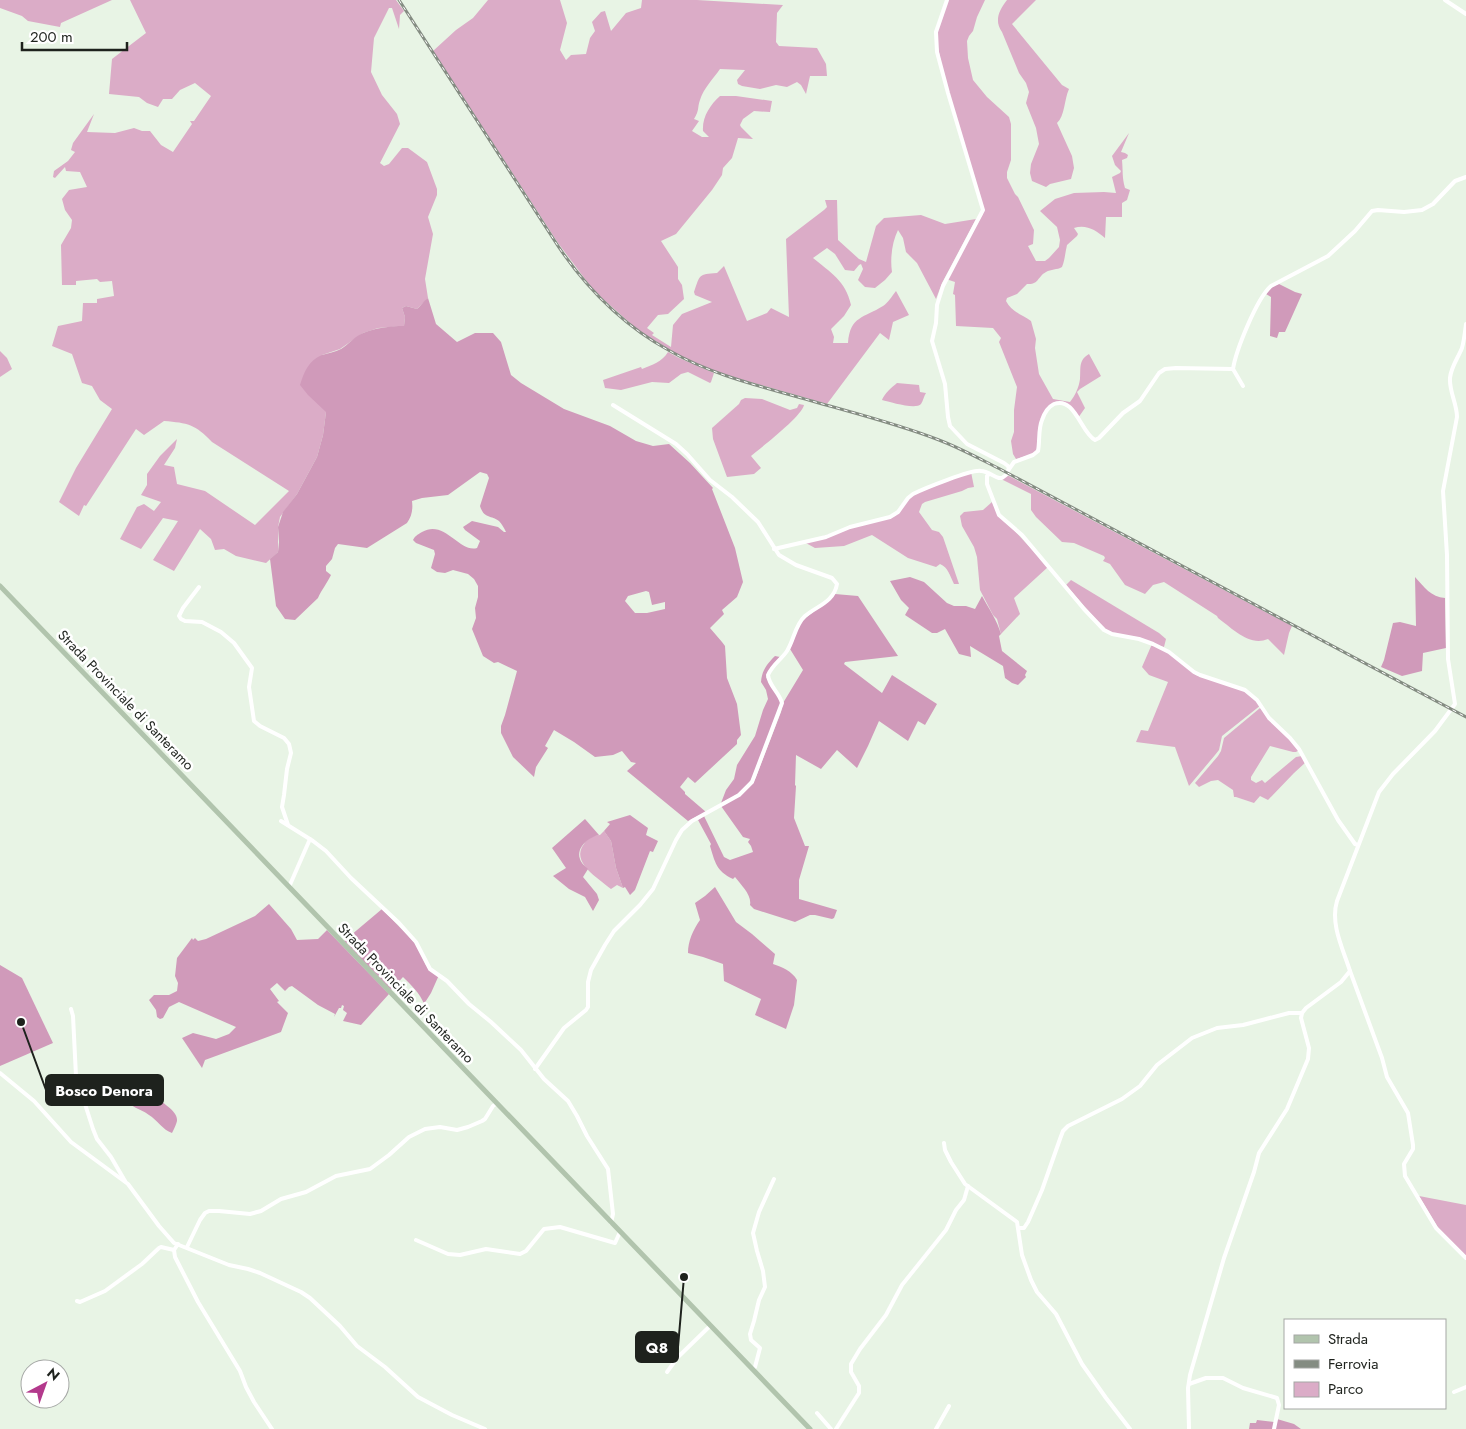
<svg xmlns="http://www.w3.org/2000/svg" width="1466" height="1429" font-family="Jost,sans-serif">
<rect width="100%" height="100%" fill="#e8f4e5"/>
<g fill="#dbacc7">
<polygon points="0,0 112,0 61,23 60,27 28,21 22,16 0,8"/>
<path d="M 130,0 L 396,0 L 404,11 L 400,15 L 399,29 L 392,8 L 389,8 L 374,38 L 371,72 L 382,95 L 397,114 L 400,124 L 380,163 L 384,166 L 389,164 L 402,148 L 408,148 L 427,162 L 437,189 L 437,195 L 428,217 L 433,234 L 425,279 L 428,298 L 417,309 L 406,306 L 402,308 L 405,317 L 404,326 L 378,328 L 363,333 L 340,349 L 322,355 L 326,412 L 323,435 L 317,457 L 297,494 L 280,517 L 278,527 L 278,552 L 266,563 L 236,556 L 224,549 L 215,550 L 211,539 L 200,529 L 174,571 L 153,560 L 178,521 L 163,518 L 141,549 L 120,539 L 137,507 L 144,504 L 154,511 L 161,502 L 141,495 L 147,485 L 147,474 L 160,456 L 177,439 L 175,448 L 164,465 L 174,467 L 177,484 L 205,491 L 255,525 L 289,491 L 212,442 C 195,424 188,423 164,421 L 144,435 L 136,429 L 86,506 L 84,505 L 79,516 L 59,502 L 76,468 L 112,409 L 100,400 L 92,386 L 82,383 L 72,354 L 52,346 L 58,326 L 82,321 L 83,303 L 97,303 L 97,299 L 114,296 L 112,281 L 100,282 L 97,279 L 76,281 L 76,285 L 62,285 L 61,245 L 71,228 L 72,220 L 65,210 L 62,199 L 69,190 L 87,187 L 80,172 L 66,171 L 65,167 L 55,178 L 53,177 L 54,171 L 68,161 L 75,152 L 71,150 L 73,143 L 94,114 L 87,132 L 115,133 L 134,128 L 142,131 L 150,131 L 161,145 L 173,152 L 192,124 L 190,121 L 194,121 L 211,96 L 195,83 L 180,90 L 172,99 L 163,99 L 158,107 L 147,103 L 139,97 L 109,94 L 112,59 L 146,33 Z"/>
<path d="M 488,0 L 560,0 L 567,23 L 560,50 L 566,60 L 571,55 L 586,54 L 590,38 L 595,31 L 592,22 L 601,12 L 605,11 L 611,31 L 626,13 L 641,8 L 642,0 L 697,0 L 783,5 L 777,13 L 776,42 L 779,46 L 817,48 L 826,64 L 827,76 L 810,76 L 806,94 L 801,85 L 797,82 L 787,87 L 776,85 L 760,89 L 742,86 L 738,84 L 737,80 L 745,70 L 720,69 C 714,78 703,89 700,100 C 697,108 700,109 694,119 L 699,121 L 692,131 L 702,137 L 709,137 L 703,131 C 702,117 710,105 720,96 L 736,96 L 772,101 L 770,112 L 754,111 L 743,119 L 740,125 L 741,127 L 753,139 L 738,138 L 732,158 L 723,168 L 722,175 L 712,190 L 676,234 L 661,241 L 678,267 L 678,279 L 682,285 L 684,299 L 668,314 L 658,315 L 647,328 L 654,333 L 652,335 L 671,347 L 673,325 L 682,314 L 712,302 L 695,295 L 694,292 C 700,275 698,274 717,273 L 724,266 L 747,321 L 767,313 L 771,308 L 789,317 L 786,239 L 824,210 L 827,207 L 825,200 L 837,200 L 838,240 L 859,259 L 866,262 L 876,226 L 884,218 L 921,215 L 945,224 L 976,219 L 942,283 L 936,299 L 917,263 L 906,252 L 903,238 L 898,230 C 892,242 890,259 892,272 L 885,280 L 875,288 L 865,287 L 858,280 L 863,269 L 861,264 L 859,265 L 854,271 L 845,270 L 835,254 L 827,248 L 813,258 C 830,272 846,281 851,305 L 844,316 L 831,329 L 834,337 L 833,343 L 848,343 C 850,316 864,318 883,306 C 888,303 892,296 896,291 L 909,315 L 893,322 L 889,340 L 880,333 L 827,404 L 719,373 L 680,356 L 639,331 L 594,291 L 558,243 L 433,51 L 456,30 L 473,18 Z"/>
<path d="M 948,0 L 985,0 L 977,17 L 973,31 L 969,36 L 967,41 L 968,58 L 973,80 L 987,97 L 1009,117 L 1011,124 L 1011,160 L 1007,172 L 1007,178 L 1015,194 L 1018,197 L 1034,230 L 1033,244 L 1028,246 L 1036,261 L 1045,261 L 1049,258 L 1059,247 L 1060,240 L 1057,227 L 1040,211 L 1055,199 L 1074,193 L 1104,192 L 1116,193 L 1112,177 L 1120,173 L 1121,171 L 1115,165 L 1112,156 L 1129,133 L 1121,152 L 1125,153 L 1128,155 L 1127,158 L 1122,160 C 1123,170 1122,178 1125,188 L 1130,190 L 1127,200 L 1122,203 L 1122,217 L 1106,217 L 1105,238 C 1096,230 1086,224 1074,228 L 1078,234 L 1077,236 L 1067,245 C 1065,253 1065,260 1062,267 C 1057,270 1051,269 1046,272 C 1037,277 1039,285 1027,284 L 1017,294 L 1007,298 L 1006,301 C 1011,311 1022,315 1031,321 L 1036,339 L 1035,348 L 1039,374 L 1053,399 L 1070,402 C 1075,396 1079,387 1080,379 C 1081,369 1078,360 1089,354 L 1101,376 L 1080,389 L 1077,392 L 1085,408 L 1078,418 L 1067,403 L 1053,403 L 1040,421 L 1037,449 L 1033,454 L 1016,459 L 1013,454 L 1011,441 L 1014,432 L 1014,410 L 1017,387 L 999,342 L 1001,338 L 993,328 L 956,326 L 955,295 L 953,294 L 955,282 L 946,279 L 983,214 L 944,78 L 937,42 L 937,31 Z"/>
<path d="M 1007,0 L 1036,0 L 1012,24 L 1062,85 L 1069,89 C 1064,100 1065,116 1057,123 L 1072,156 L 1074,168 L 1071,179 L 1050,184 L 1046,187 L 1032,181 L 1030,173 L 1031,164 L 1039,144 L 1036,128 L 1026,103 L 1029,92 L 1026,83 L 1019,73 L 1002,32 C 994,21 999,10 1007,0 Z"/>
<polygon points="0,351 7,358 12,369 0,377"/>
<path d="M 668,352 L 679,358 L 714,373 L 711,382 L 710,383 L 688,372 L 681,374 L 669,383 L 652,382 L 621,390 L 605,388 L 603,380 L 641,367 L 642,369 C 652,365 662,362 668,352 Z"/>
<path d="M 897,383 L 919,385 L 920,392 L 926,393 C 924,396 923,401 921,404 C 916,410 890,402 882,400 C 884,394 892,387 897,383 Z"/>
<path d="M 745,398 L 762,399 L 790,410 L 797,408 L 799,404 L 804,405 C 802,416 762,447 751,456 L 761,468 L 754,474 L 727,477 L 713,439 L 712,428 L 739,404 L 741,400 Z"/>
<path d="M 971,472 L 974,487 L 968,488 L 962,491 L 925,502 L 922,504 L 919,512 L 932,530 L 939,532 L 943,537 L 959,584 L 954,584 C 950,576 948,567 940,564 L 936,567 L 908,558 L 872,535 L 844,546 L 815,548 L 804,542 L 856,526 L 895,516 L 912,495 Z"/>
<path d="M 1007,475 L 1292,626 L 1289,633 L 1284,655 L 1268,639 C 1249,647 1232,628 1218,618 L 1217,616 L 1164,582 L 1153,585 L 1145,594 L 1125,585 L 1110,564 L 1103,561 L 1105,558 L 1104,556 L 1074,543 L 1062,542 L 1036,517 L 1031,510 L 1031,494 L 1001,479 Z"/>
<polygon points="992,502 999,516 1013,529 1048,567 1014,598 1020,614 1001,634 997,619 993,615 980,590 977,557 974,547 962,526 960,516 964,512 983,510"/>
<polygon points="1071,580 1159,633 1166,639 1164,647 1109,632 1098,622 1066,585"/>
<polygon points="1152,644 1173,655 1196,675 1250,693 1261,705 1222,736 1219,750 1215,755 1189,786 1175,747 1136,742 1141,730 1148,731 1168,682 1149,675 1142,667"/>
<polygon points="1260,708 1262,709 1289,737 1299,750 1296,752 1293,752 1270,746 1251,777 1251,780 1256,783 1262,780 1265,783 1296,757 1302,756 1306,762 1294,773 1268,800 1260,796 1254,803 1236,797 1234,797 1233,790 1218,780 1211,781 1199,787 1195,783 1218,756 1221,751 1224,738"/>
<path d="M 604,831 L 611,841 L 616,868 L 623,888 L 617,885 L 611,889 C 598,878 570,862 584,844 C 587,838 594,835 600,835 Z"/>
<polygon points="1419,1196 1466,1205 1466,1256 1439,1229"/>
</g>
<g fill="#d09aba" fill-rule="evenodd">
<polygon points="1279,284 1295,292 1302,294 1285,332 1279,332 1277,338 1270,336 1271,297 1266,294 1273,286"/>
<path d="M 428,298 L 436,324 L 457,342 L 475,333 L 493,333 L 501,342 L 511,375 L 521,383 L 564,409 L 610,426 L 636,441 L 653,446 L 669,444 L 690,463 L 713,488 L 712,489 L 735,548 L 743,582 L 737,597 L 722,610 L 724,614 L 710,628 L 722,642 L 725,646 L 727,678 L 737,704 L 741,735 L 737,740 L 737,744 L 695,783 L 688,777 L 680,787 L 685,792 L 685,794 L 706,812 L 688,821 L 627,771 L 636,763 L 631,762 L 622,751 L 613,755 L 595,757 L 574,742 L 554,730 L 545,746 L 548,748 L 536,767 L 534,777 L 513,757 L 501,733 L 501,726 L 505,715 L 517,671 L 498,662 L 494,663 L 483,656 L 472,629 L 476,618 L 475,608 L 478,597 L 478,586 L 474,579 L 468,574 L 453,570 L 445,573 L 437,572 L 431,568 L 435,554 L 434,550 L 416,543 L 413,540 C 415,536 417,535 422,532 C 445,519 459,553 477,548 L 480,541 L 465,530 L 463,527 L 472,521 L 498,527 L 504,532 L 506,532 C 504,528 502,524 499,521 C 491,515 484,519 480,506 L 489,478 L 487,474 L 480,472 L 448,495 L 422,498 L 412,501 C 413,509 412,516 407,523 L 367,548 L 338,544 L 335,548 L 332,559 L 326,566 L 326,571 L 331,575 C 327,583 321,591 318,598 L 295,620 L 285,619 L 276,606 L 270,559 L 278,552 L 279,542 L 278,527 L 283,512 L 297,494 L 317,457 L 323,435 L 326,412 L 308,395 L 300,385 C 304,372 309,360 322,355 C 328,353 335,352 341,349 C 348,345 355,336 363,333 C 376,328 389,326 404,326 L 405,317 L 402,308 L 406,306 L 417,309 C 422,305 423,301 428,298 ZM 646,591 L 649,592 L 652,605 L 665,602 L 665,609 L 647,613 L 635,613 L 625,601 L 628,596 Z"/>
<path d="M 910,577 L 924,582 L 947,603 L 954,606 L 966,606 L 975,609 L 982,596 C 989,609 997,620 1001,634 L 999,636 L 1002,651 L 1027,671 L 1025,675 L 1026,677 L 1018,685 L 1012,683 L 1005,678 L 1003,666 L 970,646 L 971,657 L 959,654 L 945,629 L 937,633 L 932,633 L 905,615 L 909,608 L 901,600 L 890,581 Z"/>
<path d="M 1415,577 C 1424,587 1431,597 1445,598 L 1446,648 L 1423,653 L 1422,671 L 1402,676 L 1381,667 L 1384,660 L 1393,623 L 1400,622 L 1416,626 Z"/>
<path d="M 835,594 L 858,596 L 898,656 L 845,662 L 844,664 L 882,693 L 892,675 L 937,704 L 925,725 L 918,721 L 908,741 L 879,721 L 868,746 L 857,768 L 837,750 L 821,769 L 796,755 L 795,785 L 796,786 L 794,818 L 805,846 L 809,846 L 799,880 L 799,899 L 837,910 L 834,918 L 832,919 L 815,915 L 810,915 L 795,922 L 754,909 L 750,905 C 752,895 741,885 735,877 L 733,879 C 716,871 715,862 710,846 L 711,844 L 698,820 L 704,816 L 724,857 L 730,860 L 753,852 L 751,846 L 748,842 L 750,839 L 743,837 L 721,806 L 753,783 L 756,777 L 781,712 L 783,703 L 803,670 L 790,649 L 798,627 L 802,621 Z"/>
<path d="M 775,656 L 780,657 L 766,677 L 779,698 L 781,703 L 754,776 L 742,792 L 721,803 L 726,790 L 734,779 L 737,765 L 755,736 L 763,710 L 768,699 L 766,690 L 761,682 C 762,670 767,664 775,656 Z"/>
<polygon points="630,815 648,828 646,835 658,841 653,852 650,851 635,890 630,895 625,887 623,888 616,868 611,841 604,831 610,824 607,822"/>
<path d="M 585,819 L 599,835 C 589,837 576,847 580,859 C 581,863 585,866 588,869 L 583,877 L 597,894 L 599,900 L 593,911 L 585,897 L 569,889 L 553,876 L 566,868 L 552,848 Z"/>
<path d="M 715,887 L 736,922 L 752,934 L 775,954 L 773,964 C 782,967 792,971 797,980 L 794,1005 L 786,1029 L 755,1015 L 761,999 L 724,981 L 723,964 L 703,957 L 688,953 C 688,941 693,930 700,920 L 695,903 L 705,896 Z"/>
<polygon points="269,904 291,929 297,940 318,939 327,930 389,994 361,1025 343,1021 347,1013 343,1010 344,1006 342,1005 341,1008 339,1008 334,1017 335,1014 318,1005 292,986 289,987 285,991 277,983 270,989 279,1001 277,1002 288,1013 281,1032 205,1060 202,1068 182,1038 193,1033 216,1039 229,1034 236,1027 179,1002 169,1007 163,1018 160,1019 157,1017 156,1010 149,1000 154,995 169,995 177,991 178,983 175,976 177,958 192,938 193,940 195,938 198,941 206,939 255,916"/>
<path d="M 382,909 L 416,944 L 426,965 L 439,975 L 431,993 L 424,1004 C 420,993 411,985 403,977 L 391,990 L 344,941 Z"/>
<polygon points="0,965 22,978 53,1043 0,1066"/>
<path d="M 153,1084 L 151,1092 C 156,1100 179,1110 177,1121 C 176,1125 174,1129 172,1133 C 163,1130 157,1120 149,1115 C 144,1111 137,1109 131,1105 L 130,1098 L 133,1096 L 134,1093 L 147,1086 Z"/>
<polygon points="1277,1419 1294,1424 1301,1429 1249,1429 1250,1423 1256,1423 1257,1420 1274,1422"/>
</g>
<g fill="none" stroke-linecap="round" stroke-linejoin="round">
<g stroke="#fff" stroke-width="4">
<polyline points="947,0 936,32 937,52 948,93 983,210 943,286 937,305 936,323 932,341 945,384 948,417 950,426 967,444 1004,463 1008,466 1009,469"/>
<polyline points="1445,0 1466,14"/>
<polyline points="1233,369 1243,386"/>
<path d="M 1007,472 L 1014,462 L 1033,455 L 1038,451 C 1040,441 1038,430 1042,420 C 1044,414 1048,407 1054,404 C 1075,396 1081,433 1095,440 L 1099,438 L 1123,413 L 1140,401 L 1159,373 L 1165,369 L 1176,368 L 1233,369 C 1236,350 1257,298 1271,286 L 1328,256 L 1355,231 L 1372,211 L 1378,210 L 1404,212 L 1422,210 L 1433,204 L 1455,181 L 1466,177"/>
<polyline points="989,474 987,476 987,484 999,515 1022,535 1084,609 1104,630 1112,634 1139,639 1153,644 1169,652 1194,672 1200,675 1245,690 1257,700 1269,718 1290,738 1299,749 1338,820 1355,844 1358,845"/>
<path d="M 774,549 L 826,537 L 850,527 L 890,517 L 898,512 L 908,498 L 913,494 C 923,489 972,469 981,471 C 987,471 993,476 999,478 L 1002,478 L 1006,475"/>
<polyline points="199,587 183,608 179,616 181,619 185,621 202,622 221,632 234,643 252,668 249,687 254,721 260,726 284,738 289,744 291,753 287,769 284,795 282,807 288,825"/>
<polyline points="281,821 313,841 326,851 351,878 399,923 416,942 430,969 447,981 469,1004 491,1022 521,1050 544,1079 568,1101 577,1116 587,1136 608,1169 613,1214 611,1223"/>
<polyline points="289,887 310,839"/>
<polyline points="1350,971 1382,1058 1387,1077 1408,1113 1413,1145 1413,1149 1404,1164 1405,1176 1436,1228 1466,1258"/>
<polyline points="71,1009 73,1016 76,1076 93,1129 97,1139 111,1157 125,1181"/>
<path d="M 535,1069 L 564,1028 L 586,1010 L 588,1007 L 588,982 L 591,970 L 605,945 L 614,931 L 640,905 L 653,889 L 676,840 L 682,830 L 692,821 L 739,795 L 752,782 L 782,703 C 779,692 769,686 768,675 C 773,664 781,660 787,651 C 794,640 795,625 805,616 C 817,606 834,602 837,584 L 832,578 L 796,565 L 779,555 L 758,522 L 732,497 L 710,480 L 687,454 L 676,444 L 613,405"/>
<polyline points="0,1073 34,1101 71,1142 128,1184 159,1226 174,1243 229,1265 248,1269 260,1273 301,1292 310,1298 340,1326 357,1346 385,1367 418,1397 452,1415 485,1429"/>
<polyline points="944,1143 945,1150 951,1162 965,1184 1017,1222 1022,1255 1031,1280 1037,1292 1056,1314 1082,1364 1106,1398 1130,1429"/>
<polyline points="1018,1228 1024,1228 1028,1222 1042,1190 1060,1139 1063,1131 1068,1126 1122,1099 1140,1086 1157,1065 1192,1038 1217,1028 1243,1025 1289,1013 1302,1013"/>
<polyline points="416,1240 448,1254 460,1255 486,1249 520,1254 526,1251 544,1229 560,1227 615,1243 620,1232"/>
<polyline points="178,1244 174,1250 175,1257 198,1302 240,1371 246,1387 254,1402 272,1429"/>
<polyline points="187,1247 200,1220 205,1213 209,1211 219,1211 250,1214 261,1211 281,1199 306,1192 336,1176 370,1169 389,1155 409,1137 425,1129 440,1127 457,1130 468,1127 482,1121 485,1119 493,1106 497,1103"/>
<polyline points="77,1301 80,1302 105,1291 142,1264 159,1248 161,1247 174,1250"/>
<polyline points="753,1370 755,1367 760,1348 751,1340 750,1334 754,1321 759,1300 765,1287 763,1271 757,1251 753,1233 759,1212 774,1179"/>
<polyline points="667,1372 678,1357 710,1326"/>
<polyline points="1189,1384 1206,1378 1223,1378 1243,1388 1277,1398 1279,1405 1274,1429"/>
<polyline points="1454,1392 1466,1387"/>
<polyline points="817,1413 831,1429"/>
<polyline points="836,1429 859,1393 859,1386 851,1372 851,1364 860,1349 886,1315 902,1285 946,1230 956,1210 964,1200 968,1186"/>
<polyline points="936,1429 949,1406"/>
<path d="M 1189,1429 L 1188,1388 L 1190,1375 L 1224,1258 L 1254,1172 L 1259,1153 L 1287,1109 L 1308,1059 L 1309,1048 L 1301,1018 L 1302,1013 L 1306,1008 L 1341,982 L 1350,971 C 1343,949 1330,924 1337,901 L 1379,792 L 1393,774 L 1435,731 L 1455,704 L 1448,659 L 1447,555 L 1443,491 L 1457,417 C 1457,404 1449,391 1450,378 C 1451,367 1458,358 1462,348 C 1464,341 1465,332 1466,324"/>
</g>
<polyline stroke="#b1c4ad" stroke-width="5" points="0,586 810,1429"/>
<defs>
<path id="rail" d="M 399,0 L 558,246 C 587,289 624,326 670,351 C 714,376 764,387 812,401 C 854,413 898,424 939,440 C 960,448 980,459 1000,469 L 1466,717"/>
</defs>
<use href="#rail" stroke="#848c82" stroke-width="3"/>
<use href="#rail" stroke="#fff" stroke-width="1" stroke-dasharray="4" stroke-linecap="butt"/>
</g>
<g text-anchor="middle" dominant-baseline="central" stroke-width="5" stroke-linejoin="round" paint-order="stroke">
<g font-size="14" fill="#1e221d" stroke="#fff">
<text transform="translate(126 700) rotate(46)">Strada Provinciale di Santeramo</text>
<text transform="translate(406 993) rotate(46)">Strada Provinciale di Santeramo</text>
</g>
</g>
<path fill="none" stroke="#1e221d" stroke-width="2" d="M21 1022L46 1090M684 1277L678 1347"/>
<g fill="#1e221d" stroke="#fff" stroke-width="2">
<circle cx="21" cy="1022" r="5"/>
<circle cx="684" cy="1277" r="5"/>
</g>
<g fill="#1e221d" stroke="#1e221d" stroke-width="2">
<rect x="46" y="1075" width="117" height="30" rx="5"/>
<rect x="636" y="1332" width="42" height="30" rx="5"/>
</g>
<g font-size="15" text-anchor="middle" font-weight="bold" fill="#fff">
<text x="104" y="1096">Bosco Denora</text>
<text x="657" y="1353">Q8</text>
</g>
<rect x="1284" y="1319" width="162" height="90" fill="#ffffff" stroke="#a5a7a5"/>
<rect x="1294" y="1335" width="25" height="8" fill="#b1c4ad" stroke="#a5a7a5"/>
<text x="1328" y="1344" font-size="15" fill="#1e221d">Strada</text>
<rect x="1294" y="1360" width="25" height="8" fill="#848c82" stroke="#a5a7a5"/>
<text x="1328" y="1369" font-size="15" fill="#1e221d">Ferrovia</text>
<rect x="1294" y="1382" width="25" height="15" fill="#dbacc7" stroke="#a5a7a5"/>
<text x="1328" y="1394" font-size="15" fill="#1e221d">Parco</text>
<g transform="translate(45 1384) rotate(41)"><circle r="24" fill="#ffffff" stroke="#a5a7a5"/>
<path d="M0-4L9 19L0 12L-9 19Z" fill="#b3398c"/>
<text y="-8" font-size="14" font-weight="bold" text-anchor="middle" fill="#1e221d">N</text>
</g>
<path d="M22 42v8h105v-8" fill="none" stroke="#1e221d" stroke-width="2.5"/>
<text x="30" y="42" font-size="15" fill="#1e221d" stroke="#ffffff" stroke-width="4" paint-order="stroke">200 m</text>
</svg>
